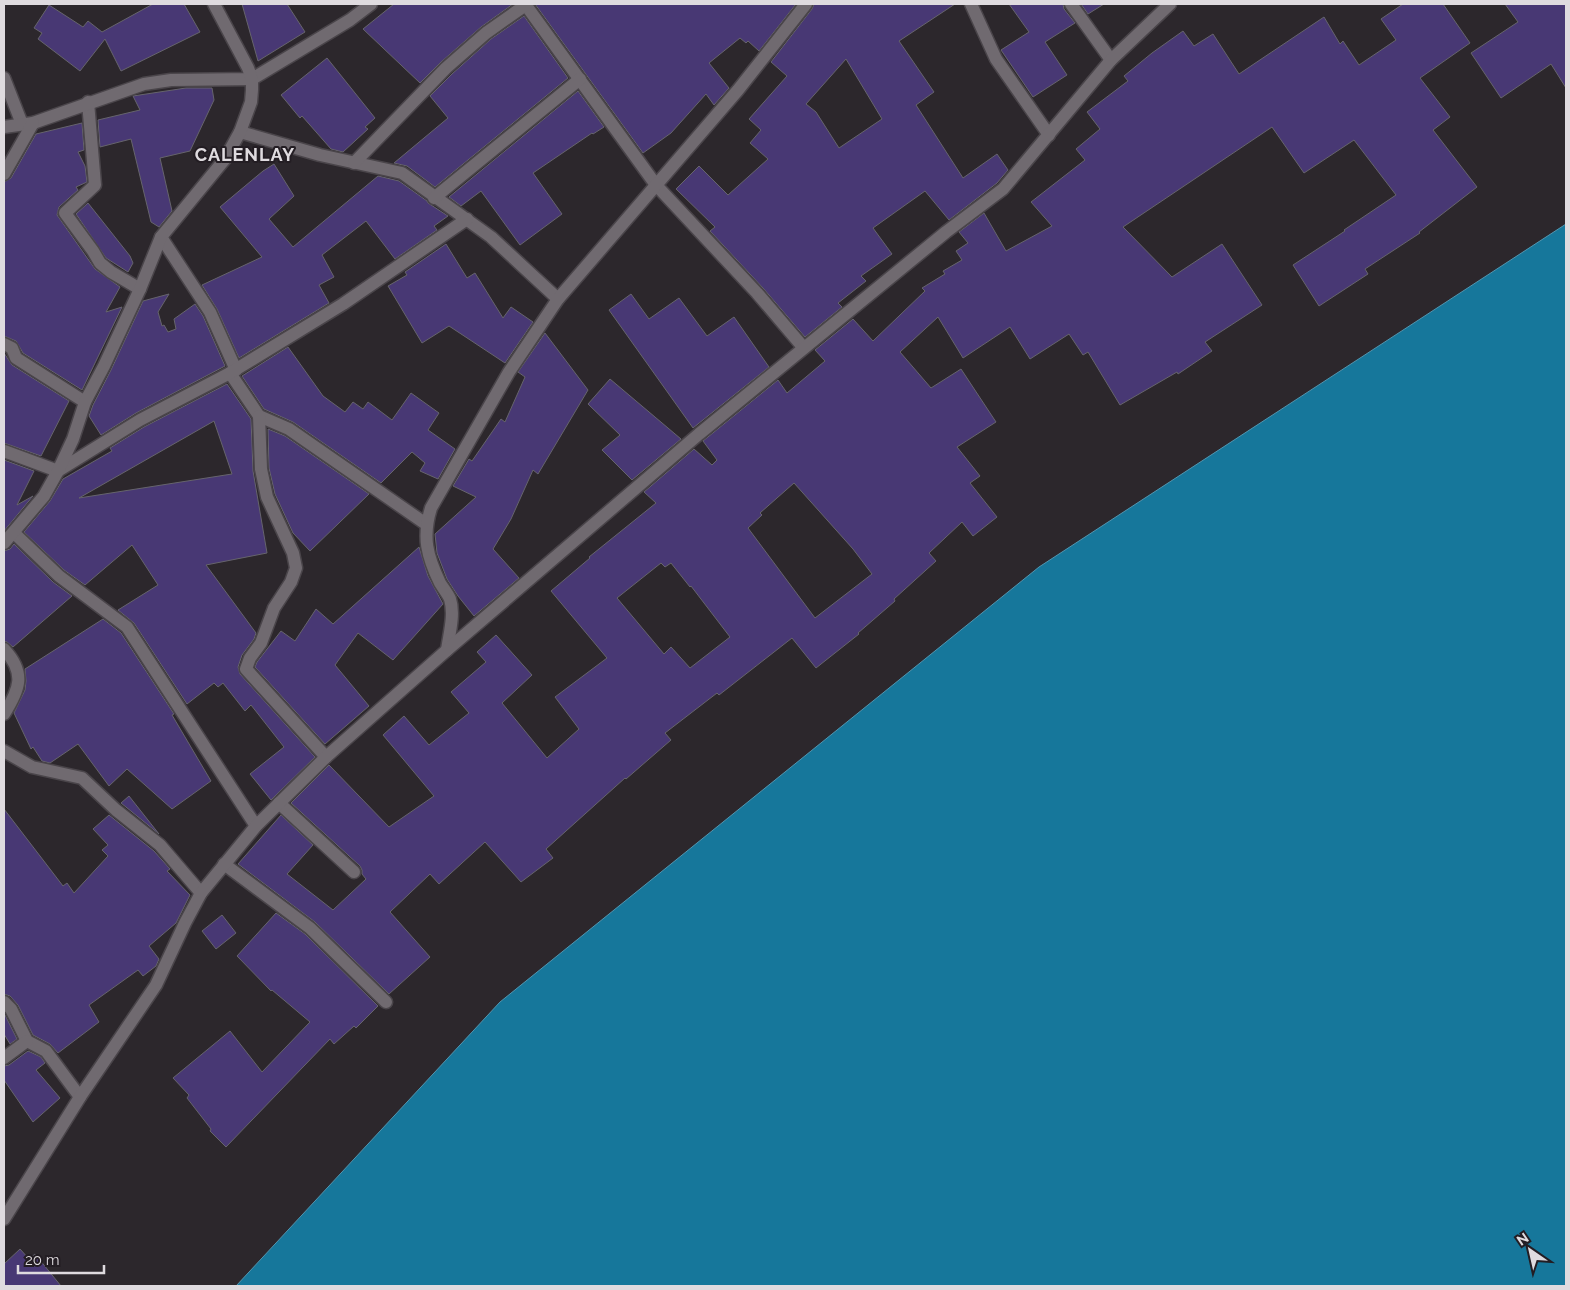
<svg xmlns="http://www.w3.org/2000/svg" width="1570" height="1290" font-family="Raleway,sans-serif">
<rect width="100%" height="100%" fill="#2c272c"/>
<polygon fill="#16779b" stroke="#5295af" points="1566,224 1566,1286 236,1286 500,1002 1039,567"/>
<g fill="#483874" stroke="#66646c" fill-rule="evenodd">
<polygon points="153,4 184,4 200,32 121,71 105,39 80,71 38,39 42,33 34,28 49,5 83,27 88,21 102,32"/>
<polygon points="242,4 287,4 305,32 258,61"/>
<polygon points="394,4 513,4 481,27 441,62 420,83 363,29"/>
<polygon points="535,4 796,4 759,51 748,41 746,43 740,38 709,63 729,88 714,105 706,94 671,133 643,153"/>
<path d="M 814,4 L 955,4 L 899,41 L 934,92 L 916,105 L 963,178 L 997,154 L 1008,170 L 997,183 L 949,220 L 925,191 L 873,228 L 892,254 L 861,276 L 866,281 L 838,303 L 842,307 L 805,337 L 763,288 L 710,231 L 715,227 L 676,189 L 699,166 L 728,195 L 768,159 L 750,143 L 761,130 L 749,119 L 787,76 L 771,62 L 812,9 ZM 846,59 L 882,119 L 839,148 L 816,112 L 806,104 Z"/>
<polygon points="1009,4 1063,4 1064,9 1075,23 1045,42 1067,75 1033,97 1001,50 1029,32"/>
<polygon points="1081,4 1104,4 1088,14"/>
<path d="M 1403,4 L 1443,4 L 1470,43 L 1420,78 L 1450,117 L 1433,130 L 1477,187 L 1419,232 L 1420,233 L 1365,269 L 1368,274 L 1319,306 L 1293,265 L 1345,231 L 1344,230 L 1396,195 L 1354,140 L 1304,173 L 1272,127 L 1123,227 L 1172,277 L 1222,244 L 1262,305 L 1205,342 L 1212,351 L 1178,374 L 1177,372 L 1120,405 L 1088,352 L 1083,355 L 1069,334 L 1030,359 L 1010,327 L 963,358 L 938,317 L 900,352 L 931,388 L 961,369 L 996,422 L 957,447 L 980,476 L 970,483 L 997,517 L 973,536 L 962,522 L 929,553 L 936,561 L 894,599 L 895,601 L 858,633 L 859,634 L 816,668 L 792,638 L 719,695 L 717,693 L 665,733 L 671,740 L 626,779 L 625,778 L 546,849 L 553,858 L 521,882 L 485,842 L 439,884 L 430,874 L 390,912 L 430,957 L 389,994 L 315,922 L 238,864 L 281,815 L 313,845 L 287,874 L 333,910 L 366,879 L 362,874 L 362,870 L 360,866 L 291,803 L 329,765 L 389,827 L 434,796 L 383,735 L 404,716 L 429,745 L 469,713 L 451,692 L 486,662 L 477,652 L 496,635 L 532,675 L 502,703 L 547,758 L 579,729 L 555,697 L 607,658 L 551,591 L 590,558 L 589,557 L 656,503 L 644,492 L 694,449 L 712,465 L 717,460 L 703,441 L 778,380 L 787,393 L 825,361 L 815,350 L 853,319 L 873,341 L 925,291 L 922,288 L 945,274 L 943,271 L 962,260 L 956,251 L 968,243 L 959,232 L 984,213 L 1006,251 L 1052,226 L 1031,202 L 1085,160 L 1076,149 L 1100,129 L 1087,112 L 1128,81 L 1124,76 L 1152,53 L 1183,31 L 1194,46 L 1213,34 L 1239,74 L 1324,17 L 1340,44 L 1343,41 L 1359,65 L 1396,40 L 1381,19 ZM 794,483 L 853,549 L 872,574 L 815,618 L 748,528 L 762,515 L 760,513 ZM 661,563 L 665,567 L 671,563 L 690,587 L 691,586 L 730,637 L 690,668 L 671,647 L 664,654 L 617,598 Z"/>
<polygon points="1505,4 1566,4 1566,88 1551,64 1501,98 1471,53 1518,22"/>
<polygon points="524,16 568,78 435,187 407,166 394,163 448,118 430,96 452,74 491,39"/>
<polygon points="327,58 375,118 365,127 368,129 343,152 331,149 302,116 300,118 281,95"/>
<polygon points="186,88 212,88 214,100 190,151 160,158 172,211 159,227 151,222 131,139 100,147 98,120 140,110 133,96"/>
<polygon points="578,91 604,127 593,134 592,133 533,173 562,214 520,245 481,191 461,206 449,197"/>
<polygon points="82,123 84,150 78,152 85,166 87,182 76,187 78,190 59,207 57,215 95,269 120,287 106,312 122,307 82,390 23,353 16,341 4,336 4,182 11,178 36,134"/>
<polygon points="274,164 294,196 269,219 293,247 378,176 399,181 427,201 428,203 448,216 434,226 437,230 395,259 366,221 322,255 334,277 319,285 329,303 239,358 217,309 202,285 262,257 220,207 263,171"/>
<polygon points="88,203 130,256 133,263 128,272 106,258 76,214"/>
<polygon points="446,244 467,278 475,273 503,318 511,307 533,322 505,363 449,326 422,343 388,286 407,275 405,272"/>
<polygon points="169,294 158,312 162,326 164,325 168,332 176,329 174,319 195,304 203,316 225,366 136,413 101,435 89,416 93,405 111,370 143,301"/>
<polygon points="631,294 649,319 679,298 707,336 734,317 769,367 693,428 609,310"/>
<polygon points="545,333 588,390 538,474 533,470 511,519 493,549 519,578 474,616 458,596 447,579 437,553 435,534 476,497 453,486 469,459 472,461 501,419 505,422 525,377 518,372"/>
<polygon points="288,347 323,396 345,412 353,402 363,409 368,402 392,420 411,393 439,413 428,430 455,449 438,479 420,471 425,463 412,452 381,483 293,422 264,409 242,376"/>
<polygon points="4,353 12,365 69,401 41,456 4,443"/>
<polygon points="610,379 681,439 632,480 602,450 620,435 588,404"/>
<path d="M 227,384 L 251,419 L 253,471 L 267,553 L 206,565 L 256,633 L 254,639 L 242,655 L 238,667 L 240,674 L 315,757 L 271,800 L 250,774 L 284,747 L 251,705 L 245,711 L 223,683 L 218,687 L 214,683 L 187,704 L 134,623 L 118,610 L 158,585 L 132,545 L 85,585 L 64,570 L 24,532 L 50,501 L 63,479 L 112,451 L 110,448 L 144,427 ZM 214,421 L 232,474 L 79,498 Z"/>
<polygon points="268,429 285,436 369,494 310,551 293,533 275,494 269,468"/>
<polygon points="4,460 34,471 17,505 33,496 4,531"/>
<polygon points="14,544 53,582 72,596 13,647 7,642 4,641 4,551 10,549"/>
<polygon points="419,547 428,576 443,604 393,660 358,633 335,665 369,706 325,744 255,667 257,662 281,631 295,641 316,609 333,624"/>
<polygon points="103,619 121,633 174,714 172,715 211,781 172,809 127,769 109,786 78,744 50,763 42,761 33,747 31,749 14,713 25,690 26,681 25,669"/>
<polygon points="129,796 159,834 121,803"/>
<polygon points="4,809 63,886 67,883 74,893 108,856 102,850 108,845 93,829 109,815 154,851 170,869 167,871 190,895 176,923 149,946 159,959 156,966 143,976 138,970 89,1005 99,1022 58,1053 50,1044 33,1035 18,1005 10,996 4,994"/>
<polygon points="276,913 305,934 378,1006 356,1028 354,1026 334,1044 330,1039 226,1147 210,1131 211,1129 187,1098 189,1095 173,1078 230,1031 262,1072 310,1022 272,990 271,991 237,956"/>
<polygon points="222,915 236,933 216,949 202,931"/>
<polygon points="4,1013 17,1039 10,1044 4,1034"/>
<polygon points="28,1051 41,1057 45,1063 36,1070 60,1098 33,1122 4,1080 4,1066 9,1065"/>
<polygon points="20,1249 29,1259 35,1254 61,1286 4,1286 4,1264"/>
</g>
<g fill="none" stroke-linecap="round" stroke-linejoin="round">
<defs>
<g id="lane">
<polyline points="161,237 210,312 236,370"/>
<polyline points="4,344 12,348 16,358 85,402"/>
<polyline points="14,533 59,576 127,627 256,826"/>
</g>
<g id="street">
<polyline points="525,4 656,185 757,293 803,347"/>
<polyline points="971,4 996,59 1049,135"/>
<polyline points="1071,4 1111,60"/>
<polyline points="4,78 22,124"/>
<polyline points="88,102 95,185 65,213 93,251 100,263 111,272 140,289"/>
<polyline points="4,127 33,123 144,84 171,80 252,79 350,20 371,4"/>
<polyline points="240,132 320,155 402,173 491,237 558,299"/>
<polyline points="354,163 446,68 486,33 527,4"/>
<polyline points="4,174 33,123"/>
<polyline points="434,198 580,79"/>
<polyline points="230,373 259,416 289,429 426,524"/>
<polyline points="259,416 261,469 267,497 293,553 296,568 291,582 274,608 261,643 250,658 246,669 326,757"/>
<polyline points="4,451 58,471 140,420 230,373 343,304 467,219"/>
<polyline points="4,543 44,496 58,471 73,439 85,402 104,366 140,289 161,237 225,159 240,132 251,102 252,90 252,79 248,68 214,4"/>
<path d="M 4,649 C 26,673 20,689 4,714"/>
<path d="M 447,650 C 449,635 455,614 450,599 C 448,594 443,588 440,583 C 427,556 422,537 431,508 L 509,372 L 558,299 L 738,90 L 806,4"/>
<polyline points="4,751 32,767 82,778 116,810 160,845 201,893"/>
<polyline points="279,803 354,872"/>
<polyline points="224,864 310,928 386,1002"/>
<polyline points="4,1002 11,1009 27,1041 46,1051 80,1097"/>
<polyline points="4,1058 27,1041"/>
</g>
<polyline id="secondary" points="4,1219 80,1097 156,985 185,923 201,893 256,826 326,757 447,650 699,434 946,232 1003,189 1111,60 1170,4"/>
</defs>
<use href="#lane" stroke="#4a454a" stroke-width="15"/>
<use href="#street" stroke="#4a454a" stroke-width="15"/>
<use href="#secondary" stroke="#4a454a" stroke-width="15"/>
<use href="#lane" stroke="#706a70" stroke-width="12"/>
<use href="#street" stroke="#706a70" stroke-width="12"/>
<use href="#secondary" stroke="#706a70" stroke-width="12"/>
</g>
<g text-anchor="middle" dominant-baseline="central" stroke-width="4" stroke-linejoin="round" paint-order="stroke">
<g font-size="18" font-weight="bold" letter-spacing="1" fill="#dfdbdf" stroke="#231d23">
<text x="245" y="154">CALENLAY</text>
</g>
</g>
<rect width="1570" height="1290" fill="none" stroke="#dfdbdf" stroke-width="10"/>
<g transform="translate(1530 1250) rotate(326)" stroke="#231d23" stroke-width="4" paint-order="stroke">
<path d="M0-4L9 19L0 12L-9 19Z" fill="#dfdbdf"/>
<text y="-8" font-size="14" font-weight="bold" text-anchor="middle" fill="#dfdbdf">N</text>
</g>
<path d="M18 1265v8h86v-8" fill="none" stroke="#dfdbdf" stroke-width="2.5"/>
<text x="25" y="1265" font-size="15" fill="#dfdbdf" stroke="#231d23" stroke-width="4" paint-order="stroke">20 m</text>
</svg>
